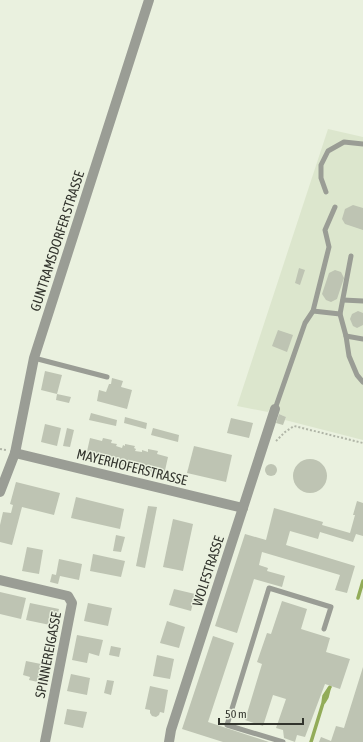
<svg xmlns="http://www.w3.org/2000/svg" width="363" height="742" font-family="'Asap Condensed',sans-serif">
<rect width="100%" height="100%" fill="#eaf1df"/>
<polygon fill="#dce6cd" points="328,129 363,137 363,440 285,420 286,417 279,414 280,410 270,408 268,412 237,406"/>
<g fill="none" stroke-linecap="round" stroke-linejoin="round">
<g stroke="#92ac58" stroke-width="3.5">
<polyline points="358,598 363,581"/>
<polyline points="324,702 327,697 329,689"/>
<polyline points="311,742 323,703 324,696 330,687"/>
</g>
</g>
<g fill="#bec4b3">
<polygon points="353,205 363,208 363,230 345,224 342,219 345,209"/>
<polygon points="299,268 305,270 300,285 295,283"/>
<polygon points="335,270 341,272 344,278 337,299 331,302 326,300 322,294 329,273"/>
<polygon points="358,311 363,313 363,325 357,328 353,326 350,319 352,314"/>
<polygon points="278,330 293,335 287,352 272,346"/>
<polygon points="45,371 62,375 57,394 71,397 69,403 56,400 57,394 41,390"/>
<polygon points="112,378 123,381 121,387 132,390 127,409 97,401 99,390 106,392 109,384 111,384"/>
<polygon points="91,413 117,420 116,426 89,420"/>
<polygon points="279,414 286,417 283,425 276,423"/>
<polygon points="125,417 147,423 146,429 124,423"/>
<polygon points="231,418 253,423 249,438 227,433"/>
<polygon points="45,424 61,428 57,446 41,442"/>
<polygon points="67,428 74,430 70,447 63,446"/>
<polygon points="153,428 179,435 178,442 151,435"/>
<polygon points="90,438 102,441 103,438 112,440 111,443 117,444 116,446 122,448 123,445 125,446 125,444 135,446 134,448 136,449 135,451 142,452 142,450 148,452 148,449 158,451 157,454 168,457 164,475 86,456"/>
<polygon points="194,446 232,455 226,482 187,473"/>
<circle cx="310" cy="476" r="17"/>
<circle cx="271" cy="470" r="6"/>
<polygon points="16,482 60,493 54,515 22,507 12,545 0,542 0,525 3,512 11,513 13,505 10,504"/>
<polygon points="76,497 124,509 120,529 71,518"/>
<polygon points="357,501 363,503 363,536 356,534 353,542 320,532 318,539 290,531 286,545 355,566 347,593 335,590 340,575 262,552 259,565 268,568 267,571 285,576 282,587 254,579 237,633 215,626 245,534 266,540 274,508 323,522 322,525 350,533 355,515 353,515"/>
<polygon points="148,506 157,507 145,568 136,566"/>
<polygon points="173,519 193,524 183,571 163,567"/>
<polygon points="116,535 125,537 121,552 113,551"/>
<polygon points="27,547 43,550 39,574 22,571"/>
<polygon points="93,554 125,561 121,577 90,571"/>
<polygon points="59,559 82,564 79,580 60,576 58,584 50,582 52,574 56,575"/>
<polygon points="174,589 195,594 191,611 169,605"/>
<polygon points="0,592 26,598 21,619 0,614"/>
<polygon points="282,601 307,609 301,629 330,638 326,652 350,659 340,689 325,684 305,737 297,735 295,742 284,738 283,730 276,728 286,699 273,695 263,726 245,720 262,664 257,662 267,633 271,634"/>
<polygon points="30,603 59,609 55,626 26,620"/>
<polygon points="88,603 112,608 108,626 84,621"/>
<polygon points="167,621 185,627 179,648 160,643"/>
<polygon points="77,635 103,640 99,656 89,653 87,663 72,660"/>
<polygon points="213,636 234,643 208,722 269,742 223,742 182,729"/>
<polygon points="111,646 121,648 119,657 109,655"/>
<polygon points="157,655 174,659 170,679 153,676"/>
<polygon points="26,661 46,665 43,679 38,679 38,682 29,680 30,677 23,675"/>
<polygon points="363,667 363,742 319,742 321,737 331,741 336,726 344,728"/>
<polygon points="71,674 90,678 87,695 67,691"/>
<polygon points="107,680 114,681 111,695 104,693"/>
<polygon points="150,686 168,690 164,713 160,712 159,715 156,717 152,716 150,713 150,710 145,709"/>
<polygon points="67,709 87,712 83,728 64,724"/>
</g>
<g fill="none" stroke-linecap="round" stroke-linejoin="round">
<g stroke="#b0b5a7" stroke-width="2" stroke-dasharray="2 2" stroke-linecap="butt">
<polyline points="276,441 285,432 294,426 363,443"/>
<polyline points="0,449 6,450"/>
</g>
<g stroke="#9a9d95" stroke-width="5">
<polyline points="326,192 321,178 321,165 328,151 344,142 363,144"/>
<polyline points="351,256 340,314 346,336 349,356 357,375 363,382"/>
<polyline points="343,300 363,301"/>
<polyline points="313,311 340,314"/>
<polyline points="346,336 363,339"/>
<polyline points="34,358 107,377"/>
<polyline points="275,409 305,323 313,311 329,247 325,230 335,207"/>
<polyline points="283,742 227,725 269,588 331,607 324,629"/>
</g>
<g stroke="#9a9d95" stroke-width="10">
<polyline points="15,453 243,508"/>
<polyline points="0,492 15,453 34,358 149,0"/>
<polyline points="0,580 68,596 72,603 45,742"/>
<polyline points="169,742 171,730 275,409"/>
</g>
</g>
<g text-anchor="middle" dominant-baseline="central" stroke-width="3" stroke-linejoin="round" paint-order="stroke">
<g font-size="14" fill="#32342d" stroke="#eaf1df">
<text transform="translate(57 241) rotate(-72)">GUNTRAMSDORFER STRASSE</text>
<text transform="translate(132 467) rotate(14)">MAYERHOFERSTRASSE</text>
<text transform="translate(208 571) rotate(-72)">WOLFSTRASSE</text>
<text transform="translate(48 655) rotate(-79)">SPINNEREIGASSE</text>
</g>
</g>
<path d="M219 718v6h84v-6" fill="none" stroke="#32342d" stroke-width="2"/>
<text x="225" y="718" font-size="12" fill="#32342d" stroke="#eaf1df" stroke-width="3" paint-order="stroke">50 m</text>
</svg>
